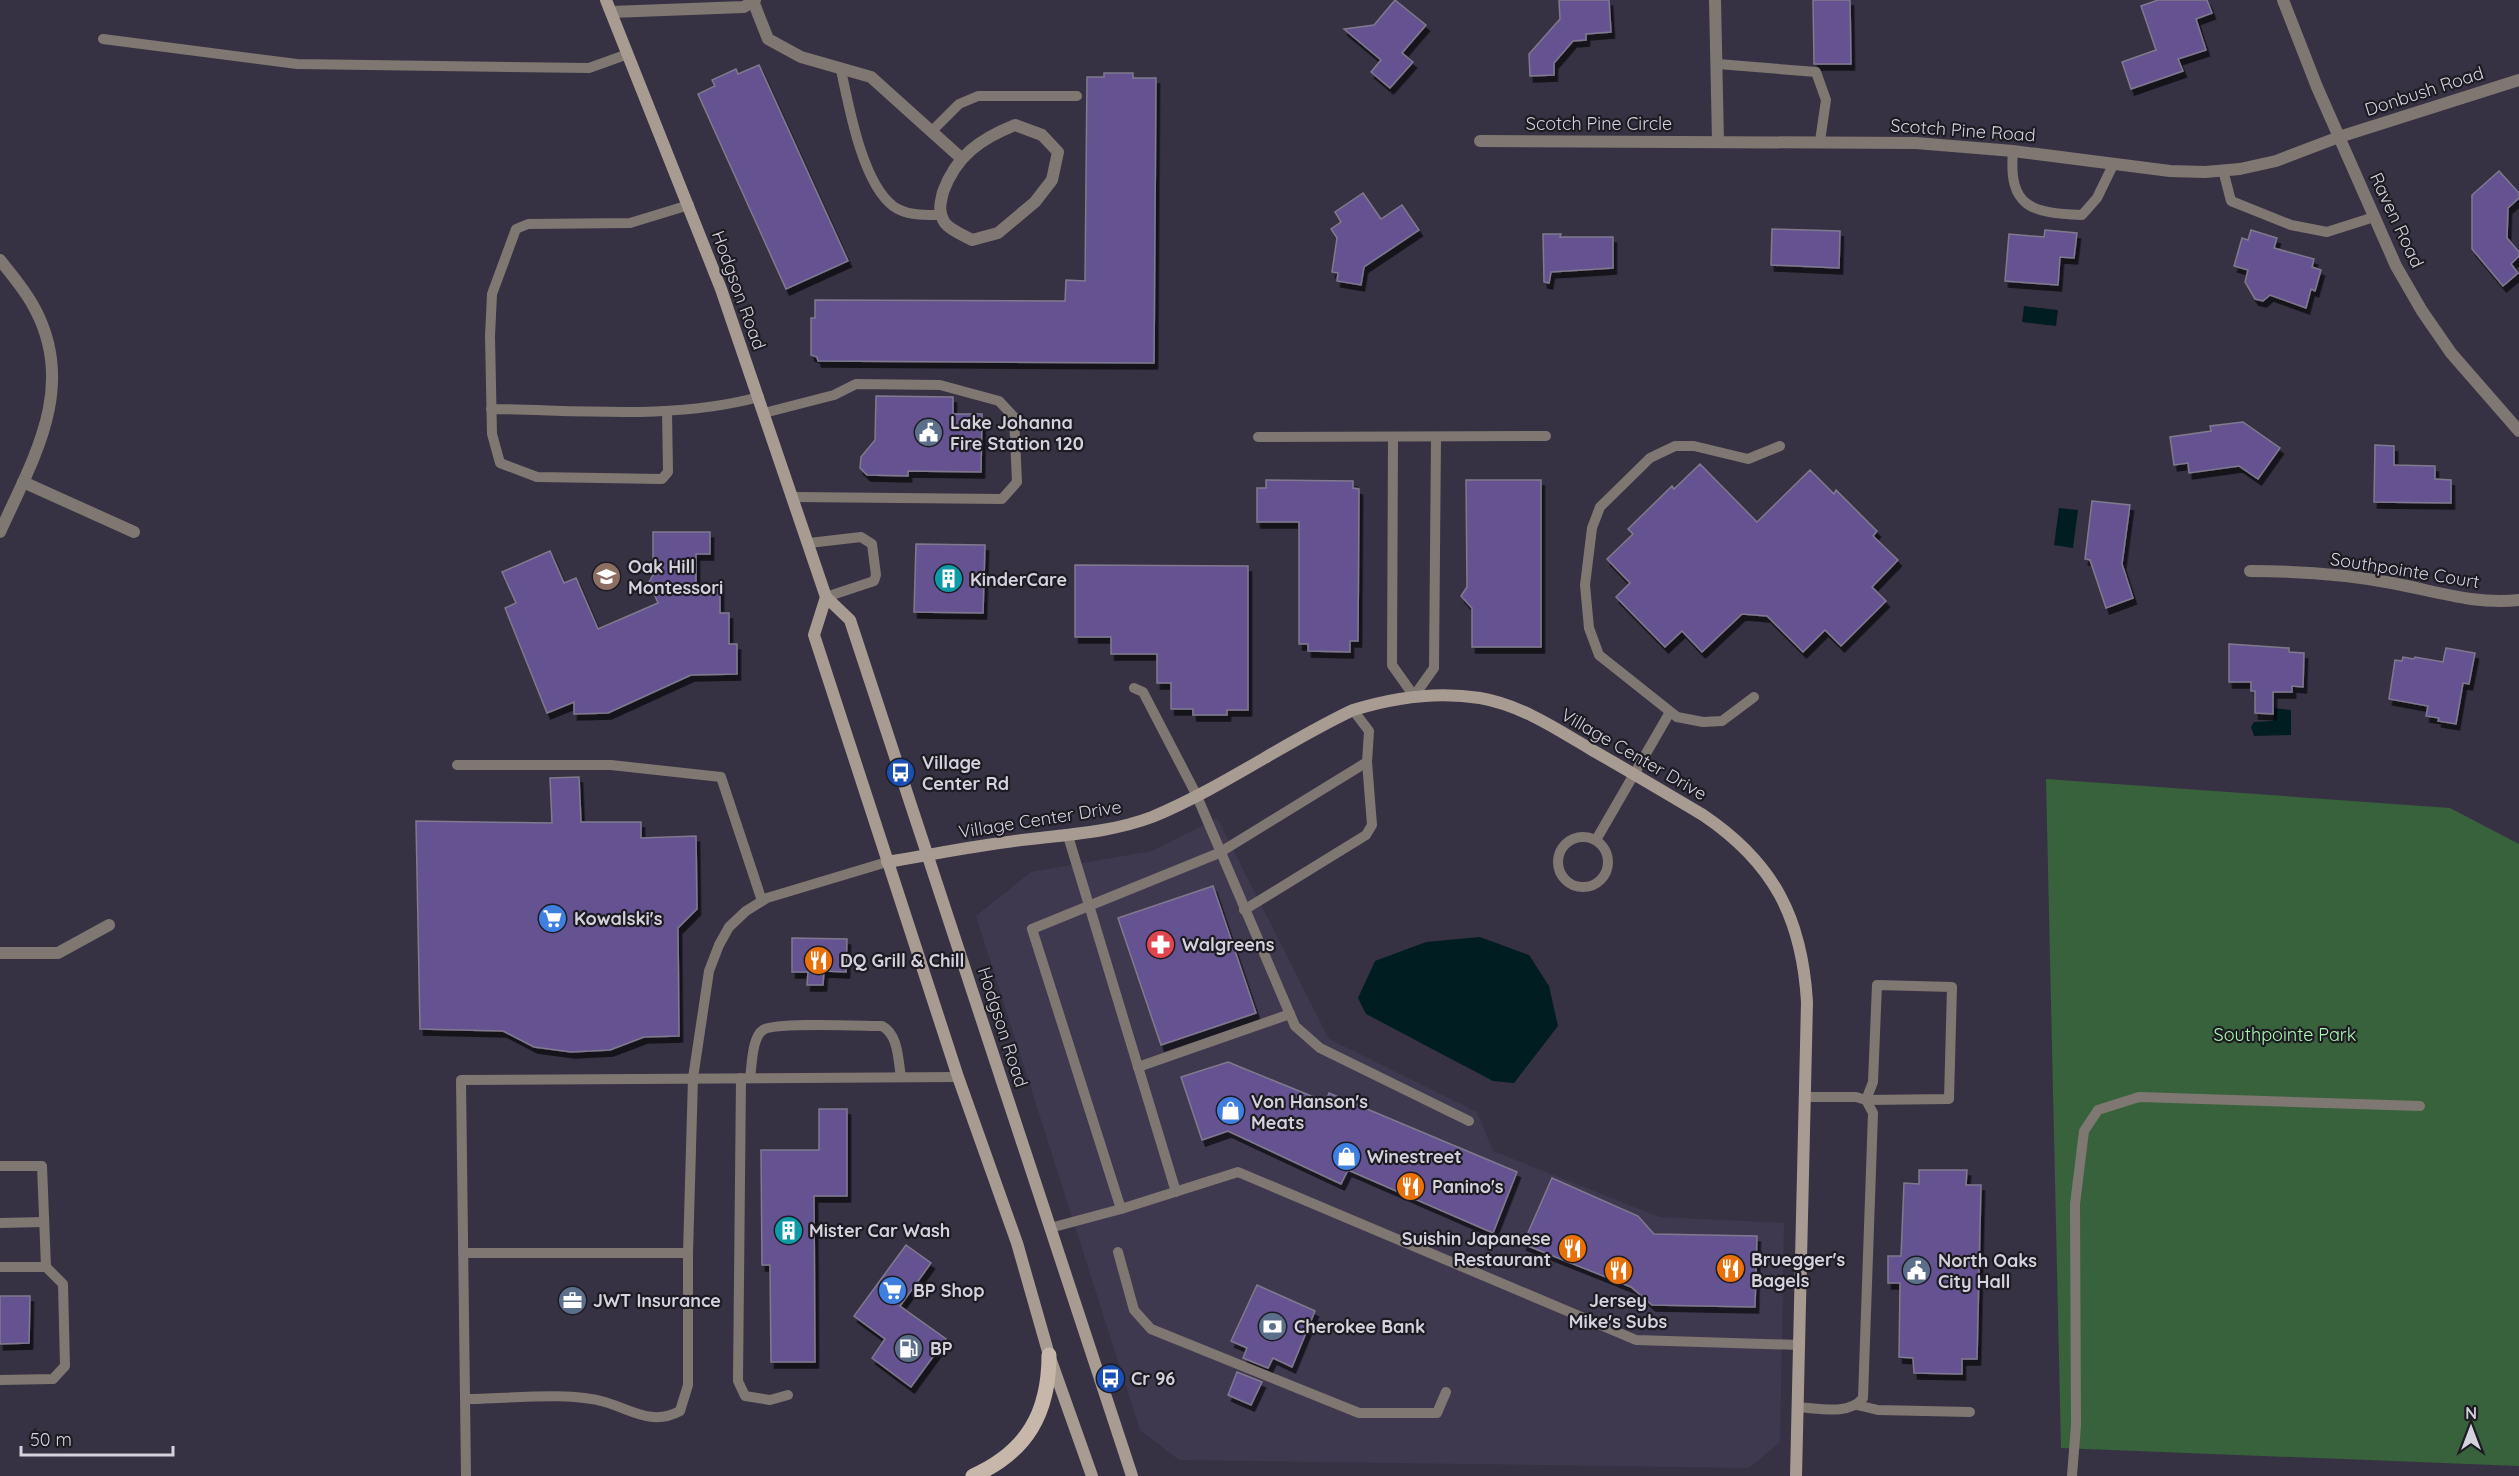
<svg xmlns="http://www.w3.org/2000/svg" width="2519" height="1476" font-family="Quicksand,sans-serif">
<defs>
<filter id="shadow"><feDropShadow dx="3.5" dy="6" stdDeviation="0" flood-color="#0009"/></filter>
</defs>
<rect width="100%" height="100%" fill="#363243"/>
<polygon fill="#3f3950" points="1217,818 1329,1039 1477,1112 1493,1151 1659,1217 1784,1223 1780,1442 1749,1468 1179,1460 1140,1430 976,916 1031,872 1152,851"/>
<polygon fill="#38623b" points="2046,779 2450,808 2519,844 2519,1466 2061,1448"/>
<g fill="#001e21">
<polygon points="2024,306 2058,310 2056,326 2022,322"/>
<polygon points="2059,508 2078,510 2073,548 2054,545"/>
<polygon points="2274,708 2291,710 2291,735 2254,736 2251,727 2254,722 2273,721"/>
<polygon points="1480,937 1529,955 1549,986 1558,1026 1514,1083 1493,1081 1366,1014 1358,998 1375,961 1426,942"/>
</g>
<g fill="#655391" stroke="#7f7a8e" stroke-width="1.5" filter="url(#shadow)">
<polygon points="1395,0 1426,25 1402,53 1413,62 1390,88 1371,72 1381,60 1344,29 1374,25"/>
<polygon points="1559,0 1609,0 1611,32 1586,34 1586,40 1573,41 1554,63 1554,75 1530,76 1529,54 1560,19"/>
<polygon points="1813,0 1850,0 1851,64 1814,64"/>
<polygon points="2158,0 2207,0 2212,13 2196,19 2206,50 2178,59 2183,71 2131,89 2122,62 2156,50 2141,6"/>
<polygon points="759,65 848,261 786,289 698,94 715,86 712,80 736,69 738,74"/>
<polygon points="1104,73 1133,73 1133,78 1156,78 1154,363 818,361 817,357 811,355 811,318 815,318 815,300 1065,301 1066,280 1085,281 1087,77 1104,77"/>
<polygon points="2499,171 2519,193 2519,198 2508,208 2507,238 2519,252 2519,256 2511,264 2518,273 2503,286 2472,249 2472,195"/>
<polygon points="1363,193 1381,219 1402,205 1419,230 1364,267 1361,285 1337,281 1338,273 1332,272 1337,238 1331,229 1341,222 1335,212"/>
<polygon points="1772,229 1840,231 1839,268 1771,265"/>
<polygon points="2045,230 2077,233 2074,258 2060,257 2058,285 2005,281 2009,234 2044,237"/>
<polygon points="2251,230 2277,238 2274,248 2314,259 2312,267 2321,270 2315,291 2311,289 2306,308 2270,295 2263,301 2255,299 2245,282 2248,270 2234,266 2242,238 2248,240"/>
<polygon points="1543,234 1561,234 1560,237 1613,237 1613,268 1551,272 1549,283 1544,282"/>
<polygon points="876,396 953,397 953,414 982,414 981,472 908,471 908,476 867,475 860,468 861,457 875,440"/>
<polygon points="2243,422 2280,448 2258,479 2239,466 2189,473 2188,463 2174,465 2170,437 2211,431 2210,426"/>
<polygon points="2375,445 2394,446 2394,465 2435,466 2435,479 2451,480 2451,503 2374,502"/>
<polygon points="1700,464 1757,522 1810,470 1834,494 1836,490 1877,531 1873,536 1898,560 1872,587 1886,601 1841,646 1825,630 1803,652 1767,616 1742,614 1702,652 1682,631 1665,647 1616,597 1630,583 1607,559 1633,534 1628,529 1672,486 1674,489"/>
<polygon points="1266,480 1353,481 1353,488 1359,489 1358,641 1350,641 1350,652 1308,651 1308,644 1299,644 1299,522 1257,522 1257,488 1266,488"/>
<polygon points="1466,480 1541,480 1541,647 1472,647 1472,608 1461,596 1467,587"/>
<polygon points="2092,501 2130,505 2122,564 2133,598 2106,608 2090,560 2085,559"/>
<polygon points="653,532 710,532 710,554 696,554 696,588 720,587 720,613 729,613 729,644 737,644 737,674 691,675 608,713 574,714 574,702 547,713 505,608 516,603 502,572 550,551 564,583 576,578 598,629 658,603 649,582 653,575"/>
<polygon points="916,544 985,545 983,613 914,612"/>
<polygon points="1075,565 1248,566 1248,710 1227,710 1227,715 1193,715 1193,709 1171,709 1171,683 1157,683 1157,654 1111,654 1111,637 1075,637"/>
<polygon points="2229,644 2289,648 2289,652 2304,653 2303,687 2292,686 2292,692 2273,692 2273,714 2255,713 2255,691 2251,691 2251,682 2229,682"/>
<polygon points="2446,648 2475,653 2469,684 2463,683 2456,724 2438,721 2439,718 2426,716 2428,706 2389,699 2395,660 2402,661 2403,657 2414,659 2415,657 2443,662"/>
<polygon points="579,777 581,822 641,822 641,838 696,836 697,909 678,928 679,1036 644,1037 610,1050 571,1052 534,1047 503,1031 420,1029 416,821 552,823 550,778"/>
<polygon points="1213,886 1256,1013 1161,1045 1118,918"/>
<polygon points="792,938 847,939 846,972 824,971 823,985 807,985 808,972 792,972"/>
<polygon points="1228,1062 1326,1102 1329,1093 1517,1172 1493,1233 1348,1170 1341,1184 1228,1131 1202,1140 1181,1077"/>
<polygon points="819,1109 847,1109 847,1196 814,1196 815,1362 771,1362 770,1265 762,1265 761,1150 819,1150"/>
<polygon points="1919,1170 1967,1170 1966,1185 1981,1185 1977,1359 1962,1359 1962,1374 1914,1373 1913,1358 1899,1357 1900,1283 1888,1283 1888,1256 1901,1256 1904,1183 1919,1184"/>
<polygon points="1552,1178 1638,1216 1654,1234 1757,1236 1755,1307 1652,1305 1631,1287 1523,1244"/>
<polygon points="906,1245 931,1263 900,1306 946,1339 911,1387 872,1358 885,1339 854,1316"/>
<polygon points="1257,1285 1315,1311 1292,1367 1273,1358 1268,1368 1243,1358 1247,1348 1231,1341"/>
<polygon points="0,1296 30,1296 29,1343 0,1344"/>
<polygon points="1237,1372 1262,1382 1251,1405 1228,1395"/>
</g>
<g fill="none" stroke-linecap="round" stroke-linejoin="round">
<g stroke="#7f7771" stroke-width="10">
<polyline points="103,39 297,64 589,68 628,54"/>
<polyline points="1718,64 1816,72 1826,100 1820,141"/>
<path d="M 841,70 C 849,107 862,182 893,206 C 906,216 927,215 942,215"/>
<polyline points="933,130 959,104 978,96 1077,96"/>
<path d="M 2013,151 C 2008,208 2032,213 2082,215 L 2097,198 L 2114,163"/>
<polyline points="2223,170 2231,201 2291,225 2327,232 2374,217"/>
<path d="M 491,409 C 580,410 673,420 759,397"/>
<polyline points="667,411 668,472 662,479 537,477 500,463 492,434 490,336 492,294 516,229 528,224 630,223 689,205"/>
<polyline points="764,413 834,395 856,384 940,385 999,401 1014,417 1017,482 1002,499 794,497"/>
<polyline points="1258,437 1546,436"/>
<polyline points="1393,437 1392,665 1414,696 1434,668 1436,437"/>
<polyline points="809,543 861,537 872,544 876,575 874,581 826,597"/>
<polyline points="1134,688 1143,692 1196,794 1295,1026 1320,1048 1469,1121"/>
<polyline points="1754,697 1722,721 1703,722 1677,717 1599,655 1589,628 1585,585 1592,528 1600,507 1650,458 1675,446 1694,446 1748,459 1780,446"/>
<polyline points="457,765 611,765 721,777 762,901"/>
<polyline points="1068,836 1176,1192"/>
<circle cx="1583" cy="862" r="25"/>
<polyline points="1596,840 1670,712"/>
<polyline points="1244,910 1366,835 1372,825 1367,762"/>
<polygon points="1877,985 1952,987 1949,1099 1866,1100 1873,1082"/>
<polyline points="1138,1067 1290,1014"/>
<polyline points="741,1078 738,1381 745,1396 770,1400 788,1395"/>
<path d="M 750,1078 C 752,1065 752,1037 763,1030 C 774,1022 863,1026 882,1026 C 899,1035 898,1061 901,1077"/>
<polyline points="0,1166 42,1166 46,1267 0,1267"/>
<polyline points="1121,1209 1032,929 1219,853 1367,762 1369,731 1353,710"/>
<polyline points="0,1223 44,1222"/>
<polyline points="1050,1228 1121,1209 1238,1172 1636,1340 1799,1345"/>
<polyline points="1118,1252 1134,1310 1151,1329 1359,1413 1437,1413 1446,1392"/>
<polyline points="463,1253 688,1253"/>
<polyline points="0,1380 53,1379 65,1366 63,1284 46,1267"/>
<path d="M 466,1399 C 507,1399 568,1391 605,1402 C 632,1410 652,1426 680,1411 L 688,1385 L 688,1253 L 693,1078 L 709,971 L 719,945 L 729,927 L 746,911 L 767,898 L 887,862"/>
<polyline points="1857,1405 1878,1410 1970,1412"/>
<path d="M 1797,1407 C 1818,1408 1849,1416 1863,1398 L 1873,1113 L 1866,1100 L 1856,1097 L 1805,1097"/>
<polyline points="466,1476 461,1080 958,1077"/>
<polyline points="2072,1476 2076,1425 2075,1204 2084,1131 2098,1110 2139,1097 2420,1106"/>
</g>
<g stroke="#7f7771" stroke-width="12">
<polyline points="1715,0 1718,141"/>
<polyline points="2283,0 2317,87 2396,266 2422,311 2451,353 2519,431"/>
<polyline points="753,1 768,39 801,57 871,77 961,158"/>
<polyline points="611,12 744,7 755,0"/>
<path d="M 1015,125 L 1042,135 L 1058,152 L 1052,180 L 1035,202 L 998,233 L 972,240 C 965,236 950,230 945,223 C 938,212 940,204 943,192 C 956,156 980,139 1015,125 Z"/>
<polyline points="1480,141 1916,143 2013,151 2170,171 2205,172 2240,169 2276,161 2339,137 2519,80"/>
<path d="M 0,260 C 12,275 26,291 35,309 C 77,388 33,459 0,532"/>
<polyline points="23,482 134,532"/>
<path d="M 2250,571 C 2297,571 2345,574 2392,583 C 2435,591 2475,605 2519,600"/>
<polyline points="0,953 58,953 109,925"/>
</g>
<g stroke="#a89b92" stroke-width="12">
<polyline points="606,0 721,289 826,597 850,620 1132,1476"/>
<polyline points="826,597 814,635 958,1077 1017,1243 1049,1355 1092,1476"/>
<path d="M 887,862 C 935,854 983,844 1031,839 C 1072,834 1112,832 1152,817 C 1222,788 1285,742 1353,710 C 1395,697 1437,691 1480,698 C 1521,705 1557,729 1592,750 C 1629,771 1666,793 1703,815 C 1774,863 1802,918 1807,1002 L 1796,1476"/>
</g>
<path stroke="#c7b7ab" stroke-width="15" d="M 973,1476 C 1027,1452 1049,1413 1049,1355"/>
</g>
<defs>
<symbol id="civic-disc" viewBox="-11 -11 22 22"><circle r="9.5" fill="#5c6f8a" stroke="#1d1c23"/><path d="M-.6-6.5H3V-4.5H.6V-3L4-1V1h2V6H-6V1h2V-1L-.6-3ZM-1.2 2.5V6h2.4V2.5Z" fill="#fff"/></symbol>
<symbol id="school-disc" viewBox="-11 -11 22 22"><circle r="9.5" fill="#8d6e63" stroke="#1d1c23"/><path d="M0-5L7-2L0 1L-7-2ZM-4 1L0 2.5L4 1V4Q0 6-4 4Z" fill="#fff"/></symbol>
<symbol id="building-disc" viewBox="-11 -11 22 22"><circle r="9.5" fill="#0f9aa8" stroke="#1d1c23"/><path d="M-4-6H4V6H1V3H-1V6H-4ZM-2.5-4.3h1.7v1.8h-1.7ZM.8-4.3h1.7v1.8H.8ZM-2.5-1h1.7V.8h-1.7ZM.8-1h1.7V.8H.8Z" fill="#fff"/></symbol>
<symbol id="bus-disc" viewBox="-11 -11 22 22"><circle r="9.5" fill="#1a4fb4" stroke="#1d1c23"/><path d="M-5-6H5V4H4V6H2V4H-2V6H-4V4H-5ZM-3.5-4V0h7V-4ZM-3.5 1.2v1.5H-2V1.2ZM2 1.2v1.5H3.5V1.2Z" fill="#fff"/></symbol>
<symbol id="supermarket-disc" viewBox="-11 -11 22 22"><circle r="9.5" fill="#3f7fe0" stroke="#1d1c23"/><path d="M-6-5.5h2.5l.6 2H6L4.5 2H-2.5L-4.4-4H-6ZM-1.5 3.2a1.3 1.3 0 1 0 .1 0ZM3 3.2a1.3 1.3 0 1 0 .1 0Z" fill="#fff"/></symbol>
<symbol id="pharmacy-disc" viewBox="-11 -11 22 22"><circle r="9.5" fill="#e0444e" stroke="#1d1c23"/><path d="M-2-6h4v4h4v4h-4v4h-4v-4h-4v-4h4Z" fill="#fff"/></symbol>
<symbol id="restaurant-disc" viewBox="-11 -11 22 22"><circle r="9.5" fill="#e8710a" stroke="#1d1c23"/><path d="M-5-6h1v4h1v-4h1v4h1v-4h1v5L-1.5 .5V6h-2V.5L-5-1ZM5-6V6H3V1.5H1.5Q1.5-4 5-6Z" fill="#fff"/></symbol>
<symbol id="shop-disc" viewBox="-11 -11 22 22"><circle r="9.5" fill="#3f7fe0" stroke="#1d1c23"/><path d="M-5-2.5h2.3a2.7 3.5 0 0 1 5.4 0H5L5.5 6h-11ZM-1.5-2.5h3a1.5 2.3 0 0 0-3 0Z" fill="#fff"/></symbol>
<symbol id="office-disc" viewBox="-11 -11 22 22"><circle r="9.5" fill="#5c6f8a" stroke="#1d1c23"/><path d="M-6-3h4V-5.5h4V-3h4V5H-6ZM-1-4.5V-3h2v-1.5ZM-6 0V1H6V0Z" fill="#fff"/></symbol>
<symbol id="bank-disc" viewBox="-11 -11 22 22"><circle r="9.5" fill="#5c6f8a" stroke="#1d1c23"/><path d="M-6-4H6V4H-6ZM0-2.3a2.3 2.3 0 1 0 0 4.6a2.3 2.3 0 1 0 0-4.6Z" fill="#fff"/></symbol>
<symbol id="fuel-disc" viewBox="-11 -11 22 22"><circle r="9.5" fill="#5c6f8a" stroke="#1d1c23"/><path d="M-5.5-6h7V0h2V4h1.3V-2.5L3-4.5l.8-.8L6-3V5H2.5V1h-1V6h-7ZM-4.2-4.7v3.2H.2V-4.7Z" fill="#fff"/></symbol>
</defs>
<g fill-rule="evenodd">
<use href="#civic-disc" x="912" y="416" width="33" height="33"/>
<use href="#school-disc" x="590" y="560" width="33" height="33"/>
<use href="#building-disc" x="932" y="562" width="33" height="33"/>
<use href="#bus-disc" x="884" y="756" width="33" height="33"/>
<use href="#supermarket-disc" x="536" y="902" width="33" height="33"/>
<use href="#pharmacy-disc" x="1144" y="928" width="33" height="33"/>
<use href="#restaurant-disc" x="802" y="944" width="33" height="33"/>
<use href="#shop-disc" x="1214" y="1094" width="33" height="33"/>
<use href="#shop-disc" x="1330" y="1140" width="33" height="33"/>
<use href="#restaurant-disc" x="1394" y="1170" width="33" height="33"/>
<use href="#building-disc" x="772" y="1214" width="33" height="33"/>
<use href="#restaurant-disc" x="1556" y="1232" width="33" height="33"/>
<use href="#restaurant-disc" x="1714" y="1252" width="33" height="33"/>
<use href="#civic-disc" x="1900" y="1254" width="33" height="33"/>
<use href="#restaurant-disc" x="1602" y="1254" width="33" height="33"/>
<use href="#supermarket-disc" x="876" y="1274" width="33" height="33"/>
<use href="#office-disc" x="556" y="1284" width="33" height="33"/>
<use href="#bank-disc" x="1256" y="1310" width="33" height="33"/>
<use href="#fuel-disc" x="892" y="1332" width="33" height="33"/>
<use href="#bus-disc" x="1094" y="1362" width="33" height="33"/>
</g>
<g text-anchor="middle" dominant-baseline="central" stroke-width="4.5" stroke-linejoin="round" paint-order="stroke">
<g font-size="18" fill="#d5d2dd" stroke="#1d1c23">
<text transform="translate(2424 91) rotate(-18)">Donbush Road</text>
<text x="1599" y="123">Scotch Pine Circle</text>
<text transform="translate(1963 130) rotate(4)">Scotch Pine Road</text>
<text transform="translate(2397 220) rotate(65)">Raven Road</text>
<text transform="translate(739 290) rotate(70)">Hodgson Road</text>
<text transform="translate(2405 570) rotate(9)">Southpointe Court</text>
<text transform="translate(1634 754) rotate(30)">Village Center Drive</text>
<text transform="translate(1040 819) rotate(-9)">Village Center Drive</text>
<text transform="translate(1003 1027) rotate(72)">Hodgson Road</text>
</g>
<g font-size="18" font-weight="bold" fill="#d5d2dd" stroke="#1d1c23" text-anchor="start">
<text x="950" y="422">Lake Johanna<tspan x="950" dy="21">Fire Station 120</tspan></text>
<text x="628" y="566">Oak Hill<tspan x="628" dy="21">Montessori</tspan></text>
<text x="970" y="579">KinderCare</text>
<text x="922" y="762">Village<tspan x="922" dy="21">Center Rd</tspan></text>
<text x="574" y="918">Kowalski's</text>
<text x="1182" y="944">Walgreens</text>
<text x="840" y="960">DQ Grill &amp; Chill</text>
<text x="1251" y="1101">Von Hanson's<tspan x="1251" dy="21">Meats</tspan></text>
<text x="1367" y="1156">Winestreet</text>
<text x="1432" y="1186">Panino's</text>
<text x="809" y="1230">Mister Car Wash</text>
<text x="1551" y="1238" text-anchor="end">Suishin Japanese<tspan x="1551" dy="21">Restaurant</tspan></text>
<text x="1751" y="1259">Bruegger's<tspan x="1751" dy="21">Bagels</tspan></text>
<text x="1938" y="1260">North Oaks<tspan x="1938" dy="21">City Hall</tspan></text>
<text x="913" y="1290">BP Shop</text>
<text x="593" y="1300">JWT Insurance</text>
<text x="1618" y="1300" text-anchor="middle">Jersey<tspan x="1618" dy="21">Mike's Subs</tspan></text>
<text x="1294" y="1326">Cherokee Bank</text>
<text x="930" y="1348">BP</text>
<text x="1131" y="1378">Cr 96</text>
</g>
<g font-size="18" fill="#aafaaf" stroke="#1d1c23">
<text x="2285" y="1034">Southpointe Park</text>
</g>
</g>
<g transform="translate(2471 1428)" stroke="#1d1c23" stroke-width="4.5" paint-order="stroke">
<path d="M0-4.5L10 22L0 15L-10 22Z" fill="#d5d2dd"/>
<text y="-9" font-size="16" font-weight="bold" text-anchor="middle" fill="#d5d2dd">N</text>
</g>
<path d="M21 1446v9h152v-9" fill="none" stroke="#d5d2dd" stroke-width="3"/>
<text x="30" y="1446" font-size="18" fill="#d5d2dd" stroke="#1d1c23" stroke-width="4.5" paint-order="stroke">50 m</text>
</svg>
